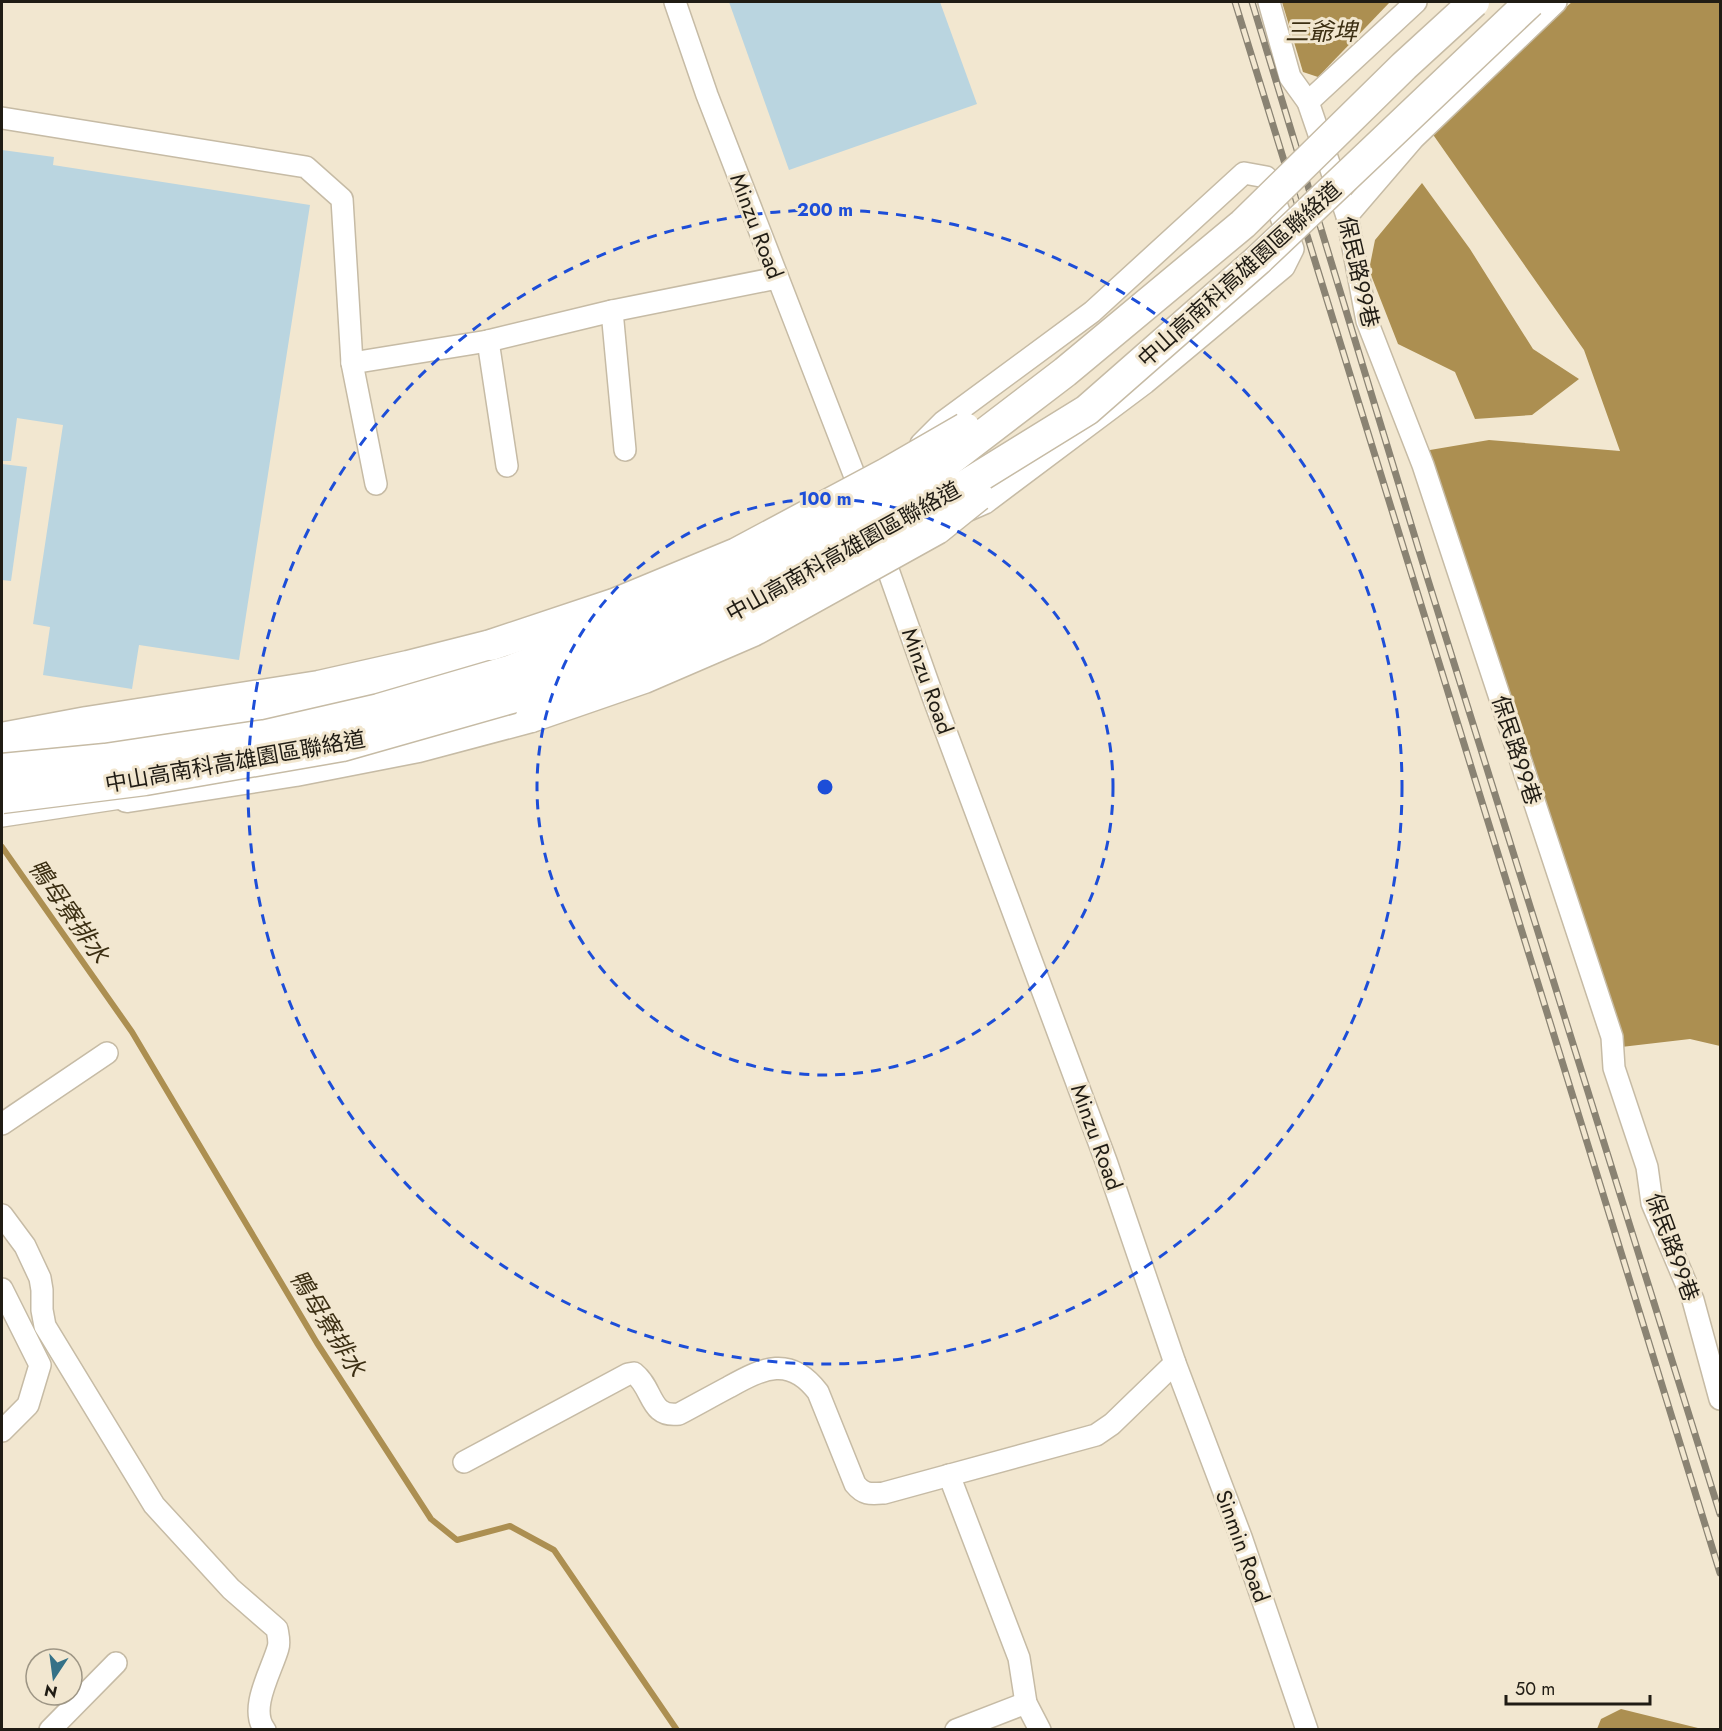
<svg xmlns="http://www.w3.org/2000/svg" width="1722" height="1731" font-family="Jost,'Noto Sans TC',sans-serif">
<rect width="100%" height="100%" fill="#f2e7d0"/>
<g fill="#ac8f51">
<polygon points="1282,2 1390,2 1318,77 1303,72"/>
<polygon points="1572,2 1720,2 1720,1046 1690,1039 1604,1049 1529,822 1424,451 1489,440 1620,451 1584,350 1427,126"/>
<polygon points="1422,183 1470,249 1533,349 1579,379 1532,415 1475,419 1455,372 1398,344 1369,270 1375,240"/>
<polygon points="1621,1709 1702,1729 1597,1729 1601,1719"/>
</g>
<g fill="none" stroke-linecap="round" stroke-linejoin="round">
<polyline stroke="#ac8f51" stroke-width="6" points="2,847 132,1032 317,1343 431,1519 457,1540 510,1526 554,1550 677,1730"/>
</g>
<g fill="#bad5e0">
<polygon points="729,2 940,2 977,104 789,170"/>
<polygon points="2,150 54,157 53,165 310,205 239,660 139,645 132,689 43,675 50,627 33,624 63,425 17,418 11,461 2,461"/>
<polygon points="2,464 27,467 11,581 2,580"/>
</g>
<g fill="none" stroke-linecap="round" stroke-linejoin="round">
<defs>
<g id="minor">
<polyline points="675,2 707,95 864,500"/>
<polyline points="1269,2 1290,77 1308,102 1347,216 1367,321 1423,465 1612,1037 1614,1068 1647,1167 1652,1203 1693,1300 1720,1399"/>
<polyline points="1308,102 1416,2"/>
<polyline points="2,118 306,167 342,199 352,363 376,484"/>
<polyline points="1347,216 1414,138 1556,2"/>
<polyline points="612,311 625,450"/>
<polyline points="488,341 507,466"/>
<polyline points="352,363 488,341 612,311 777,278"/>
<polyline points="921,444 943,422 1092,312 1244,173 1266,177 1293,249 1284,267 1145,383 985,503 969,510"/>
<polyline points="880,547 933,697 1106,1161 1175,1363 1241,1537 1307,1730"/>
<polyline points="2,751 42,748 270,716 364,697 458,670 501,656"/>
<polyline points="2,816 127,797 140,794"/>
<polyline points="2,1124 107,1053"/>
<path d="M 2,1215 L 25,1246 L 40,1278 L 42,1290 L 42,1310 L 45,1326 L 154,1505 L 231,1589 L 277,1629 C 278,1635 280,1642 278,1648 C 272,1670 248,1709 265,1730"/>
<polyline points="2,1289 40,1365 28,1405 2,1431"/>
<path d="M 464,1462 L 628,1374 L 634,1373 C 654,1389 649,1418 679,1414 C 696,1405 712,1396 729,1387 C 763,1368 790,1355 818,1392 L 855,1484 C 864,1495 870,1494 884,1493 L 1096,1435 L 1112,1424 L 1175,1363"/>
<polyline points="949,1475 1019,1658 1026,1703 1040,1730"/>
<polyline points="50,1730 116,1663"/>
<polyline points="956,1730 1026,1703"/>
</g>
<g id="highway">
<polyline points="2,738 87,722 319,686 408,666 491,645"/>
<polyline points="127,797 295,771 418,747 531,717"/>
</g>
</defs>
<use href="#minor" stroke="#c6bba5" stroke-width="24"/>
<use href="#highway" stroke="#c6bba5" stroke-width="33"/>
<use href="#minor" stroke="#fff" stroke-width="21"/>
<use href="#highway" stroke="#fff" stroke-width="30"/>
<defs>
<g id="rail">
<polyline points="1235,2 1720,1573"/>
<polyline points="1252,2 1428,580 1720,1514"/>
</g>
</defs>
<use href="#rail" stroke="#8a8373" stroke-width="7"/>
<use href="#rail" stroke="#f2e7d0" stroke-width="4.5" stroke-dasharray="14" stroke-linecap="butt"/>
<defs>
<g id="highway-bridge">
<polyline points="491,645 614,604 737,553 887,473 965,428"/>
<polyline points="531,717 644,678 753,631 937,529 978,496"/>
<polyline points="2,769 105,759 266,735 379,709 509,671 730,586 912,489 1065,372 1243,224 1404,66 1474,2"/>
<polyline points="2,798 145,780 342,746 515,697 738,612 914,517 1087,410 1258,260 1530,2"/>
</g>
</defs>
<use href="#highway-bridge" stroke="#c6bba5" stroke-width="33" stroke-linecap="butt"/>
<use href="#highway-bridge" stroke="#fff" stroke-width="30"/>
</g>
<g fill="none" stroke="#1d4ed8" stroke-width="3" stroke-dasharray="10 8">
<circle cx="825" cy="787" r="288"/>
<circle cx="825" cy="787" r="577"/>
</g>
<g text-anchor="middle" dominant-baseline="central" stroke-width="6" stroke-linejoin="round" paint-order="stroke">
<g font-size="22" fill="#201c14" stroke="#f2e7d0">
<text transform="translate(757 226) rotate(69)">Minzu Road</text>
<text transform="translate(1359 272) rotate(77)">保民路99巷</text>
<text transform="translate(1239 274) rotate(-42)">中山高南科高雄園區聯絡道</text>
<text transform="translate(843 551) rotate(-29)">中山高南科高雄園區聯絡道</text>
<text transform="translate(928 681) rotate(70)">Minzu Road</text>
<text transform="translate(1517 750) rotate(72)">保民路99巷</text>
<text transform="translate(235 761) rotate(-10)">中山高南科高雄園區聯絡道</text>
<text transform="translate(1097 1137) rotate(70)">Minzu Road</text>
<text transform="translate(1673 1247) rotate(70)">保民路99巷</text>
<text transform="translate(1243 1546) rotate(70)">Sinmin Road</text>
</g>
<g font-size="24" font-style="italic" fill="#3c2f13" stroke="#f2e7d0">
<text x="1321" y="31">三爺埤</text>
<text transform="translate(69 911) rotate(55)">鴨母寮排水</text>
<text transform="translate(328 1323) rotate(58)">鴨母寮排水</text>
</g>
</g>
<circle cx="825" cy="787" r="9" fill="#1d4ed8" stroke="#f2e7d0" stroke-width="3"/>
<g font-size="18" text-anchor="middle" font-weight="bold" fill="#1d4ed8" stroke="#f2e7d0" stroke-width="6" stroke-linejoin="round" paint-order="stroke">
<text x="825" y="216">200 m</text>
<text x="825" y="505">100 m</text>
</g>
<rect width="1722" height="1731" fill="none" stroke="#201c14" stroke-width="6"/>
<g transform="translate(54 1677) rotate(193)"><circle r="28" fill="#f2e7d0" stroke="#9e9685" stroke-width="1.5"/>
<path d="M0-4.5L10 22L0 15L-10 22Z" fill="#347187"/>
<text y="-9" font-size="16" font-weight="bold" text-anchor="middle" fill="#201c14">N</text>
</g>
<path d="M1506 1695v9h144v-9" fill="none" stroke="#201c14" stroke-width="3"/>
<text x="1515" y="1695" font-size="18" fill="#201c14" stroke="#f2e7d0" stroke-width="4.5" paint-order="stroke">50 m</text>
</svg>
